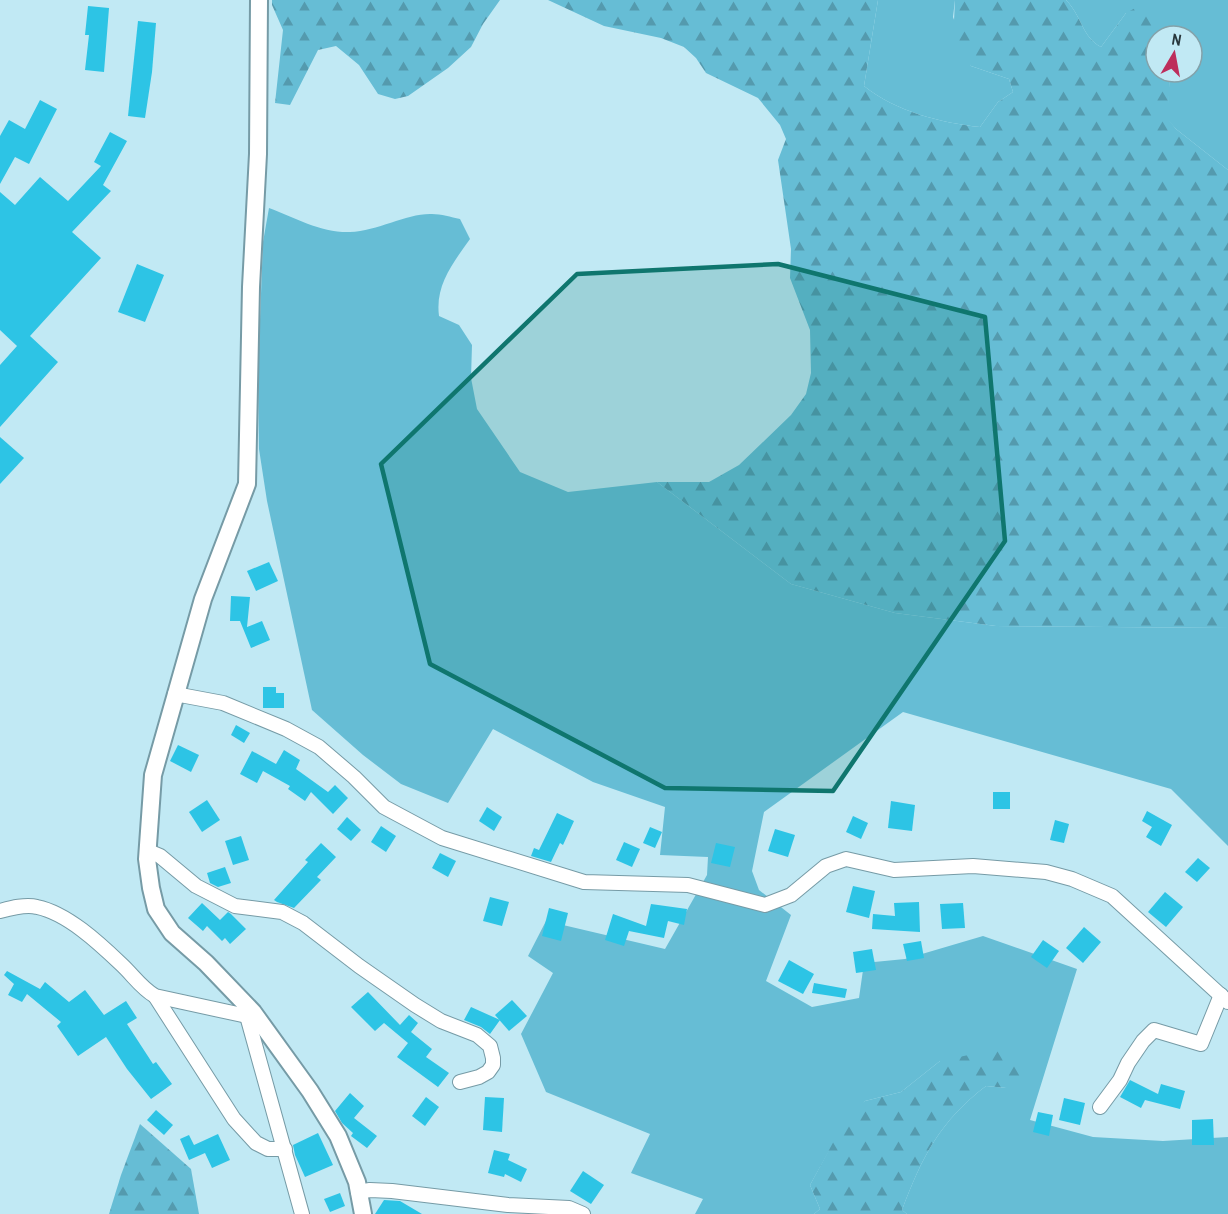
<svg xmlns="http://www.w3.org/2000/svg" width="1228" height="1214" font-family="'Archivo Narrow',sans-serif">
<defs>
<pattern id="forest-firs" width="22" height="20" patternUnits="userSpaceOnUse" patternTransform="scale(1.5)"><rect width="22" height="20" fill="#66bdd5"/><path d="M5 1l3.5 6h-7zM16 11l3.5 6h-7z" fill="#549aae"/></pattern>
</defs>
<rect width="100%" height="100%" fill="#c1e9f4"/>
<g fill="#66bdd5">
<path d="M 878,0 L 955,0 L 953,17 L 971,66 L 1009,79 L 1013,92 L 998,102 L 980,127 C 941,123 895,111 864,86 Z"/>
<path d="M 1066,0 L 1228,0 L 1228,170 L 1176,129 L 1167,119 L 1170,72 L 1192,72 L 1192,36 L 1156,36 L 1156,56 L 1148,49 L 1126,13 L 1101,47 C 1082,37 1082,16 1066,0 Z"/>
<path d="M 269,208 C 295,218 322,233 350,232 C 378,231 407,213 432,214 C 441,214 451,217 460,219 L 470,239 C 453,263 435,285 439,316 L 459,325 L 472,345 L 471,378 L 477,409 L 520,472 L 568,492 L 657,482 L 791,584 L 895,613 L 996,626 L 1228,628 L 1228,846 L 1171,789 L 903,712 L 764,812 L 752,871 L 759,890 L 791,915 L 766,981 L 812,1007 L 859,998 L 864,963 L 905,959 L 983,936 L 1077,969 L 1030,1120 L 1093,1137 L 1163,1141 L 1228,1137 L 1228,1214 L 907,1214 L 902,1210 C 922,1157 940,1121 986,1086 L 1007,1088 L 940,1061 L 901,1092 L 865,1101 L 829,1151 L 810,1185 L 820,1209 L 814,1214 L 695,1214 L 703,1199 L 631,1173 L 650,1134 L 546,1092 L 521,1034 L 553,973 L 528,956 L 546,921 L 665,949 L 707,875 L 708,857 L 660,855 L 665,807 L 593,782 L 493,729 L 448,803 L 401,784 L 363,755 L 312,710 L 267,501 L 259,449 L 258,371 L 263,242 Z"/>
</g>
<g fill="url(#forest-firs)">
<polygon points="272,0 500,0 483,24 471,47 448,68 408,96 395,99 378,94 359,65 336,46 318,50 290,105 275,103 283,30 272,5"/>
<path d="M 548,0 L 878,0 L 864,86 C 895,111 941,123 980,127 L 998,102 L 1013,92 L 1009,79 L 971,66 L 953,41 L 955,0 L 1066,0 C 1082,16 1082,37 1101,47 L 1126,13 L 1137,7 L 1156,25 L 1148,49 L 1156,56 L 1156,72 L 1170,72 L 1168,119 L 1176,129 L 1228,170 L 1228,628 L 996,626 L 895,613 L 791,584 L 657,482 L 709,482 L 739,465 L 791,415 L 806,394 L 811,373 L 810,330 L 790,278 L 791,249 L 778,160 L 786,139 L 780,125 L 758,98 L 706,73 L 696,58 L 684,47 L 661,38 L 604,26 Z"/>
<path d="M 997,1049 L 1020,1058 L 1020,1079 L 1007,1088 L 986,1086 C 940,1121 922,1157 902,1210 L 907,1214 L 814,1214 L 820,1209 L 810,1185 L 848,1115 L 865,1101 L 901,1092 L 940,1061 Z"/>
<polygon points="140,1124 191,1169 199,1214 109,1214 121,1175"/>
</g>
<g fill="#2dc4e5">
<polygon points="88,6 109,8 104,72 85,70 89,35 85,35"/>
<polygon points="138,21 156,23 152,72 145,118 128,116"/>
<polygon points="40,100 57,109 29,164 15,157 0,184 0,136 9,120 25,129"/>
<polygon points="110,132 127,141 103,185 111,191 72,232 101,258 30,336 58,362 0,427 0,365 17,346 0,330 0,192 15,205 40,177 68,201 101,166 94,162"/>
<polygon points="137,264 164,275 145,322 118,312"/>
<polygon points="0,437 24,458 0,484"/>
<polygon points="269,562 278,581 256,591 247,571"/>
<polygon points="231,596 250,597 247,627 262,621 270,640 251,648 240,621 230,621"/>
<polygon points="263,687 276,687 276,693 284,693 284,708 263,708"/>
<polygon points="236,725 250,733 244,743 231,735"/>
<polygon points="178,745 199,755 191,772 170,761"/>
<polygon points="284,750 300,760 296,769 328,792 335,785 348,798 333,814 311,792 305,801 288,789 290,786 263,771 257,783 240,774 252,751 276,764"/>
<rect x="993" y="792" width="17" height="17"/>
<polygon points="207,800 220,820 202,832 189,812"/>
<polygon points="891,801 915,805 912,831 888,828"/>
<polygon points="487,807 502,817 494,831 479,821"/>
<polygon points="1147,811 1172,825 1161,846 1146,837 1152,827 1142,821"/>
<polygon points="557,813 574,821 563,845 560,843 551,862 531,856 534,848 539,850"/>
<polygon points="853,816 868,823 861,839 846,832"/>
<polygon points="347,817 361,830 351,841 337,829"/>
<polygon points="1055,820 1069,824 1064,843 1050,840"/>
<polygon points="381,826 396,836 386,852 371,842"/>
<polygon points="650,827 662,832 655,848 643,843"/>
<polygon points="775,829 795,835 788,857 768,851"/>
<polygon points="241,836 249,860 233,865 225,841"/>
<polygon points="624,842 640,849 632,867 616,860"/>
<polygon points="321,843 336,857 317,877 321,880 294,908 277,902 274,900 308,862 305,860"/>
<polygon points="716,843 735,847 730,867 711,863"/>
<polygon points="440,853 456,861 448,877 432,868"/>
<polygon points="1198,858 1210,868 1197,882 1185,872"/>
<polygon points="225,867 231,883 218,887 210,883 207,873"/>
<polygon points="853,886 875,891 869,918 846,912"/>
<polygon points="1165,892 1183,907 1166,927 1148,912"/>
<polygon points="490,897 509,902 502,926 483,921"/>
<polygon points="919,902 920,932 872,929 873,914 895,916 894,903"/>
<polygon points="202,903 220,920 228,912 231,914 246,929 230,944 225,938 222,941 207,926 203,931 188,918"/>
<polygon points="963,903 965,928 942,929 940,904"/>
<polygon points="651,904 687,909 684,925 668,921 664,938 629,931 624,946 605,940 613,914 646,926"/>
<polygon points="549,908 568,913 561,941 542,936"/>
<polygon points="1084,927 1101,942 1083,963 1066,948"/>
<polygon points="1043,940 1059,951 1047,968 1031,957"/>
<polygon points="921,941 924,958 907,961 903,944"/>
<polygon points="872,949 876,970 856,973 853,952"/>
<polygon points="789,960 814,974 803,994 778,981"/>
<polygon points="7,971 40,989 45,982 69,1002 85,990 104,1015 126,1001 137,1018 127,1024 153,1064 156,1062 172,1084 151,1099 127,1069 106,1037 78,1056 57,1026 61,1022 27,994 22,1002 8,995 14,984 4,975"/>
<polygon points="814,983 847,989 845,998 812,993"/>
<polygon points="368,992 400,1025 409,1015 418,1023 411,1032 432,1049 426,1057 449,1073 438,1087 397,1057 408,1043 384,1023 375,1031 351,1007"/>
<polygon points="512,1000 527,1016 509,1031 495,1015"/>
<polygon points="471,1007 500,1020 490,1034 481,1027 464,1020"/>
<polygon points="1130,1080 1158,1094 1161,1084 1185,1091 1180,1109 1145,1100 1141,1108 1120,1097"/>
<polygon points="350,1093 364,1106 354,1118 377,1136 367,1148 351,1136 353,1133 342,1123 335,1111"/>
<polygon points="426,1097 439,1107 425,1126 412,1116"/>
<polygon points="485,1097 504,1098 502,1132 483,1130"/>
<polygon points="1064,1098 1085,1103 1080,1125 1059,1120"/>
<polygon points="156,1110 173,1125 164,1135 147,1120"/>
<polygon points="1038,1112 1053,1115 1049,1136 1033,1132"/>
<polygon points="1213,1119 1214,1145 1192,1145 1192,1120"/>
<polygon points="318,1133 333,1165 305,1177 295,1155 293,1145"/>
<polygon points="218,1134 230,1160 212,1168 205,1153 189,1160 180,1139 189,1135 194,1145"/>
<polygon points="494,1150 510,1154 508,1160 527,1169 521,1182 505,1174 504,1177 488,1173"/>
<polygon points="583,1171 604,1185 591,1204 570,1191"/>
<polygon points="340,1193 345,1206 330,1212 324,1199"/>
<polygon points="384,1200 400,1201 422,1214 375,1214"/>
</g>
<g fill="none" stroke-linecap="round" stroke-linejoin="round">
<defs>
<g id="minor">
<polyline points="175,694 223,703 286,729 319,747 354,777 384,807 442,838 584,882 688,885 765,905 791,895 826,866 846,859 894,870 973,866 1046,872 1072,879 1112,896 1228,1002"/>
<polyline points="148,851 160,856 196,886 235,906 282,912 303,923 359,966 415,1005 441,1021 477,1035 490,1046 493,1058 493,1065 488,1072 479,1077 460,1082"/>
<path d="M 0,911 C 11,908 26,904 37,907 C 67,913 99,943 121,964 C 133,975 141,988 155,996 L 247,1016 L 253,1012"/>
<polyline points="155,996 234,1119 256,1143 268,1149 285,1149"/>
<polyline points="247,1016 302,1214"/>
<polyline points="1100,1107 1120,1080 1128,1063 1143,1041 1154,1030 1201,1044 1221,995"/>
<polyline points="358,1192 370,1190 392,1191 508,1205 569,1208 583,1214"/>
</g>
<polyline id="tertiary" points="259,0 258,154 251,287 247,484 203,599 153,775 147,859 151,888 156,909 172,933 206,963 253,1012 310,1091 338,1136 357,1182 363,1214"/>
</defs>
<use href="#minor" stroke="#769ba6" stroke-width="16"/>
<use href="#tertiary" stroke="#769ba6" stroke-width="20"/>
<use href="#minor" stroke="#fff" stroke-width="14"/>
<use href="#tertiary" stroke="#fff" stroke-width="16"/>
</g>
<path fill="#0f766e" fill-opacity="0.2" stroke="#0f766e" stroke-width="4.5" stroke-linejoin="round" d="M 778,264 L 985,317 L 1005,541 L 833,791 L 665,788 L 430,664 L 381,464 L 577,274 Z"/>
<g transform="translate(1174 54) rotate(10)"><circle r="28" fill="#c1e9f4" stroke="#84a2aa" stroke-width="1.5"/>
<path d="M0-4.5L10 22L0 15L-10 22Z" fill="#bd2e5b"/>
<text y="-9" font-size="16" font-weight="bold" text-anchor="middle" fill="#28373c">N</text>
</g>
</svg>
